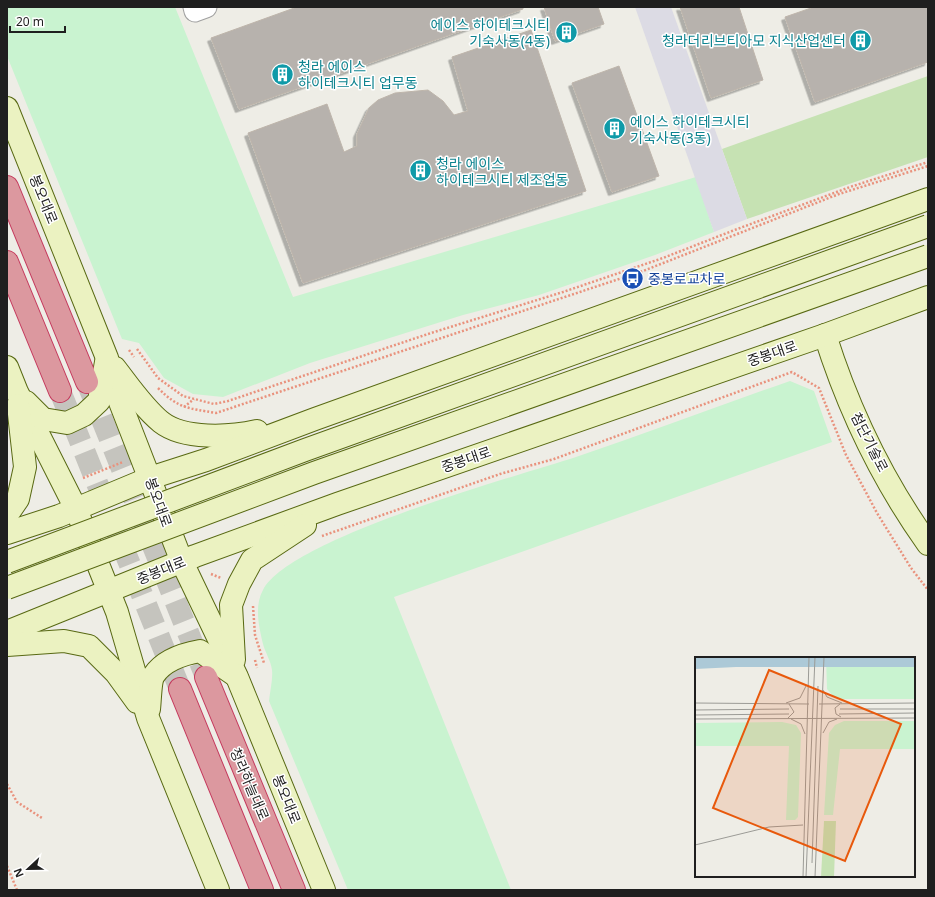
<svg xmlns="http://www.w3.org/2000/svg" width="935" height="897" font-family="'Noto Sans','Noto Sans KR',sans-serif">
<defs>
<filter id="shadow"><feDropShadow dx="-3.5" dy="3.5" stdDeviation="0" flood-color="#0004"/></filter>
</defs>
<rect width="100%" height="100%" fill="#eeede6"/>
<polygon fill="#c6e2b3" points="928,76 928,157 747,219 722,149"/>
<g fill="#c9f3d0">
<polygon points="7,7 175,7 293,297 696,177 714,232 655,255 539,295 463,315 310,363 223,397 193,394 164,378 139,343 122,339 7,56"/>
<path d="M 790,381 L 814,391 L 832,442 L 394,597 L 511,890 L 348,890 L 269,701 C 270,691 273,679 272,670 C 271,661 265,652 263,644 C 259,627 254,606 263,590 C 290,538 514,477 576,457 C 647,433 718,406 790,381 Z"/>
</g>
<polygon fill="#dcdbe4" points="635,7 671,7 747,219 714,232"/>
<g fill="#b7b2ad" stroke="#beb5ab" filter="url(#shadow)">
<polygon points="297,7 523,7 523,9 239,109 211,38"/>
<polygon points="544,7 598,7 604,24 555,41"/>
<polygon points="680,7 739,7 763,80 711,98"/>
<polygon points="811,7 928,7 928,62 815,102 785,17 811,8"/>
<polygon points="531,30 586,191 303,283 248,133 327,104 344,152 357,146 357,134 369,108 378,100 395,93 428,90 443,101 454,115 468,111 452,57"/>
<polygon points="619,66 659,176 612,192 572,83"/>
</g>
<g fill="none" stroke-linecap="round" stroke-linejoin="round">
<g stroke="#c5c4be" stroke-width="22" stroke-dasharray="22 11" stroke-linecap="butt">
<polyline points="89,387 206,677"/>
<polyline points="60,391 180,689"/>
</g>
<defs>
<polyline id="street" points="194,7 195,11 206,7"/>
<g id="secondary">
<polyline points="7,108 107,358 118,397 182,562 237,677 324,890"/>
<path d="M 825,335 C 848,408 883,481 928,544"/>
<polyline points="7,367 17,392 76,509 117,612 148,718 218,890"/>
<path d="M 115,368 C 129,386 143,407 161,422 C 184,440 230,437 257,431"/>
<polyline points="26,402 43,419 67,423 84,415 99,401 106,362"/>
<polyline points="7,515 18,499 25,467 18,405"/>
<polyline points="7,533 59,516 150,478 206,460 315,419 928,199"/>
<polyline points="7,632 195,556 337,504 825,335 928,297"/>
<polyline points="7,645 64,641 89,646 116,673 137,702"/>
<polyline points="234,660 231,605 239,584 252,560 305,525"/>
<path d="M 149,709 C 150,702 150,681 154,675 C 164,660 183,654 200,651 L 236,676"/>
</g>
<g id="highway">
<polyline points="7,187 87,382"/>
<polyline points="7,262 60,391"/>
<polyline points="206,677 294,890"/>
<polyline points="180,689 262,890"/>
</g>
</defs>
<use href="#street" stroke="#a0a0a0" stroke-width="23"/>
<use href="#secondary" stroke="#586913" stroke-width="24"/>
<use href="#highway" stroke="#c53b5e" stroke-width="24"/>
<g stroke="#e9927d" stroke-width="2.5" stroke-dasharray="2 2" stroke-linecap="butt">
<polyline points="137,349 158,378 183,396 214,404 228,401 431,333 563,292 663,258 732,231 850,187 928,162"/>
<polyline points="129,350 134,357"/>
<path d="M 158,388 C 179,409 188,408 216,413 L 643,271 L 839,194 L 928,166"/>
<polyline points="184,407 194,399"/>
<polyline points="83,478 123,462"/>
<polyline points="322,536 500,474 554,459 792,372 819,388 846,455 877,513 911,568 928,590"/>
<polyline points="211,574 221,578"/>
<polyline points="253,606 255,635 264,663"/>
<polyline points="255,660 257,668"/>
<polyline points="7,784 17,802 42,818"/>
<polyline points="7,866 17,890"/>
</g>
<use href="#street" stroke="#fff" stroke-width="21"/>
<use href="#secondary" stroke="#ebf2c1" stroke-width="22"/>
<use href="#highway" stroke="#dc989f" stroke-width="22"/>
<defs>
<g id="secondary-bridge">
<polyline points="7,562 305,450 928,226"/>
<polyline points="7,588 314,473 928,256"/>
</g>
</defs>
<use href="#secondary-bridge" stroke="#586913" stroke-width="24" stroke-linecap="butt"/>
<use href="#secondary-bridge" stroke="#ebf2c1" stroke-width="22"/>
</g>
<defs>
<symbol id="building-disc" viewBox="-11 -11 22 22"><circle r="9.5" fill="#0f9aa8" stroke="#fff"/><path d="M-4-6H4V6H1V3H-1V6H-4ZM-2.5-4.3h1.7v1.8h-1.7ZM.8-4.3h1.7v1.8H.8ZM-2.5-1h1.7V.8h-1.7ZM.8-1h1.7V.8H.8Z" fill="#fff"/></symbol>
<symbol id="bus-disc" viewBox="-11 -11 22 22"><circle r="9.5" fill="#1a4fb4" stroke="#fff"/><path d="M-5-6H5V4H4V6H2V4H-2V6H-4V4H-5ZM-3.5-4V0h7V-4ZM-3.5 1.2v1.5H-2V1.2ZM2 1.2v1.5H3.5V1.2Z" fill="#fff"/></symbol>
</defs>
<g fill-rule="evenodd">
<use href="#building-disc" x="554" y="20" width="25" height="25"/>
<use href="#building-disc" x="848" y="28" width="25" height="25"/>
<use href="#building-disc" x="270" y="62" width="25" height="25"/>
<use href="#building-disc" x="602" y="116" width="25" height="25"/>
<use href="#building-disc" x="408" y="158" width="25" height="25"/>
<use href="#bus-disc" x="620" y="266" width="25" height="25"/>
</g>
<g text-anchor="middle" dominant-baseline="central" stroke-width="3" stroke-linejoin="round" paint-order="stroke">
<g font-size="14" fill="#0d838f" stroke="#fff" text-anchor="start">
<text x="550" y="24" text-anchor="end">에이스 하이테크시티<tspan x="550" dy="16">기숙사동(4동)</tspan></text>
<text x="846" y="40" text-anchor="end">청라더리브티아모 지식산업센터</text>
<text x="298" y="66">청라 에이스<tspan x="298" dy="16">하이테크시티 업무동</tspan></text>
<text x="630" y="121">에이스 하이테크시티<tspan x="630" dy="16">기숙사동(3동)</tspan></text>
<text x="436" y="163">청라 에이스<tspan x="436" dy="16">하이테크시티 제조업동</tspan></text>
</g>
<g font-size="14" fill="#1f1f1f" stroke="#fff">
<text transform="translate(44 199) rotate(68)">봉오대로</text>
<text transform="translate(772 353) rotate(-19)">중봉대로</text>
<text transform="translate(870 442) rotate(63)">첨단기술로</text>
<text transform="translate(466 459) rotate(-19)">중봉대로</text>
<text transform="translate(159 502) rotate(70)">봉오대로</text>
<text transform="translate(161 570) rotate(-22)">중봉대로</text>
<text transform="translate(250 784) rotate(67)">청라하늘대로</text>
<text transform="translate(287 799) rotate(68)">봉오대로</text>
</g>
<g font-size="14" fill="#164399" stroke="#fff" text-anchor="start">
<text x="648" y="278">중봉로교차로</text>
</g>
</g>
<g transform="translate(695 657)">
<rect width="220" height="220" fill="#eeede6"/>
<path d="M 129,164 L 141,164 L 139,220 L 126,220 Z" fill="#c6e2b3"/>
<path d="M 131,0 L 220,0 L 220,42 L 147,42 L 138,39 L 132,32 ZM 149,64 L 220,64 L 220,92 L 145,92 L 138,158 L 129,158 L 134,76 L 140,68 ZM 87,65 L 101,68 L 106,76 L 103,160 L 100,163 L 91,163 L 94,89 L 0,89 L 0,66 Z" fill="#c9f3d0"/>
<path d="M 0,0 L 220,0 L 220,10 L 41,10 L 0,12 Z" fill="#acc9d7"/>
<path fill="none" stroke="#9b9b96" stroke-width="1" d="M 128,33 L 132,40 L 147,46M 0,46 L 114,47M 91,46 L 105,41 L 111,29M 124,47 L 220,46M 145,47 L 140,51 L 141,57 L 146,60M 145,52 L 220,52M 0,53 L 94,52M 144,57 L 220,56M 0,58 L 94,57M 93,61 L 99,55 L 94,47M 0,62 L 220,61M 96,62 L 106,67 L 110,77M 128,76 L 134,65 L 142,62M 0,188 L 74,170 L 108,168M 117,206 L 123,29M 108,220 L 114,0M 111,220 L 120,0M 120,220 L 129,0"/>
<path fill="#e8590c" fill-opacity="0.15" stroke="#e8590c" stroke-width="2" d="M 74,13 L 206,67 L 150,204 L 18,151 Z"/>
<rect width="220" height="220" fill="none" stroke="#1f1f1f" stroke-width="2"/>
</g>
<rect width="935" height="897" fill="none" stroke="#1f1f1f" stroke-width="16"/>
<g transform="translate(28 869) rotate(248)" stroke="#ffffff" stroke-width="3" paint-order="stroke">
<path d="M0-3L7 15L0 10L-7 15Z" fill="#1f1f1f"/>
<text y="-6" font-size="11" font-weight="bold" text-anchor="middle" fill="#1f1f1f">N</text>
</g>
<path d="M10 26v6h55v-6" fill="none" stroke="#1f1f1f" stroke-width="2"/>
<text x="16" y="26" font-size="12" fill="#1f1f1f" stroke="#ffffff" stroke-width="3" paint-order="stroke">20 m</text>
</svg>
